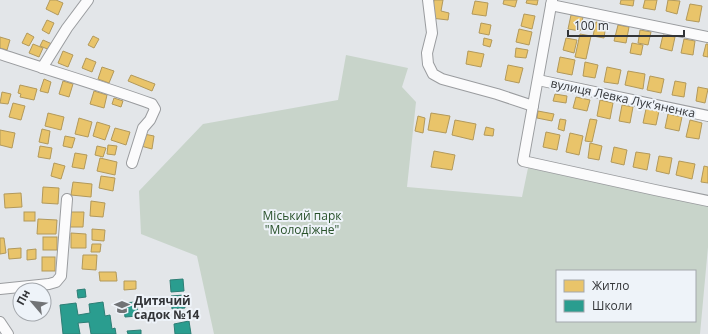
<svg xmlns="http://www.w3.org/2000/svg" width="708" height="334" font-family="'Open Sans',sans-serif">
<rect width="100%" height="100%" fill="#e3e6e9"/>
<path fill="#c8d4ca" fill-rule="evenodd" d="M 346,55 L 408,68 L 402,87 L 416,102 L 407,187 L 522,197 L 528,168 L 708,205 L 708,247 L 700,334 L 214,334 L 197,256 L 141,234 L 139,191 L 203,124 L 338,100 ZM 557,271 L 695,271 L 695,321 L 557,321 Z"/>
<g fill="#e9c46a" stroke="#b2995b">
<polygon points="50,0 56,0 63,3 58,15 46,9"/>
<polygon points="434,0 443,0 441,11 449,13 448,20 431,18"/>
<polygon points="504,0 517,0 515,7 503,4"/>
<polygon points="527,0 538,0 537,5 526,3"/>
<polygon points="621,0 634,0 633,6 620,4"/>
<polygon points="645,0 657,0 655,10 643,8"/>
<polygon points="668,0 680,1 677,14 666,11"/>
<polygon points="475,1 488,3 486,16 472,14"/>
<polygon points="690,4 702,6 699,22 686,20"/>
<polygon points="524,14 535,16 532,29 521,26"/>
<polygon points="571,15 583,17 580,31 568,29"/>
<polygon points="47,20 54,23 49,34 42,30"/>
<polygon points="596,22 606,24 604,38 593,36"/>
<polygon points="481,23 491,25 489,35 479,33"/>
<polygon points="618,25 629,27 626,43 614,41"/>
<polygon points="519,29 532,32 529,45 516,42"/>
<polygon points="640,30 651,32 648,45 638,43"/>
<polygon points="27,33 34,37 29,46 22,43"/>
<polygon points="580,34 591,36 586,59 575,57"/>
<polygon points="663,35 675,37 672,51 660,48"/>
<polygon points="93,36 99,39 94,48 88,45"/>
<polygon points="0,37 10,40 7,50 0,48"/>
<polygon points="484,38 492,40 490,47 483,45"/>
<polygon points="566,38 577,40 574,53 563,50"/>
<polygon points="684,39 695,41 693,55 681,53"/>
<polygon points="43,40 52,44 50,50 40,46"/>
<polygon points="632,43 643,45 641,55 630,53"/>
<polygon points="33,44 43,48 39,57 29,53"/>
<polygon points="706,44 708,44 708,57 703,56"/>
<polygon points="516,48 528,50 526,58 515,57"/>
<polygon points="63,51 73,55 68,67 58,63"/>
<polygon points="468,51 484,54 481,67 466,64"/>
<polygon points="560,57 575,60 572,75 557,72"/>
<polygon points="86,58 96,62 92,72 82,68"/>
<polygon points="585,62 598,65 595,78 583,76"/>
<polygon points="508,65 523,68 519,83 505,80"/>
<polygon points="102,67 114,71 109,83 98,79"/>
<polygon points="607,67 621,70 618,84 604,82"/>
<polygon points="628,71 645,74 643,89 625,85"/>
<polygon points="131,75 155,84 152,91 128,81"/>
<polygon points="650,76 664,79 661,93 647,90"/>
<polygon points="44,79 51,82 48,93 40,91"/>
<polygon points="63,81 73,84 69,97 59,94"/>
<polygon points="675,81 686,83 684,97 672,95"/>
<polygon points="20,85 37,89 34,100 20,97 21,94 18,93"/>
<polygon points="698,87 708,89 705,103 696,101"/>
<polygon points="94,91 107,95 104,108 90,104"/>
<polygon points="2,92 11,94 8,104 0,103"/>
<polygon points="555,94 567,96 566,103 553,101"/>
<polygon points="576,97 590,100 587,111 573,108"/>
<polygon points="114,98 123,101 121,107 112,104"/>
<polygon points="600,100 613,103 610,119 597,116"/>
<polygon points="13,103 25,106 21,120 9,117"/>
<polygon points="622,105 633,107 630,123 619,121"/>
<polygon points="646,109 659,111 656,125 643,123"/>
<polygon points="538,111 554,114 552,121 537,118"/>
<polygon points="48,113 64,117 61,130 45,126"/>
<polygon points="431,113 450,116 446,133 428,130"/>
<polygon points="668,114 682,117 679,131 665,128"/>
<polygon points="418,116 425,118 423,133 415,131"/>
<polygon points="79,118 92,122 88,137 75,134"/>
<polygon points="560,119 566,120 564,131 558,129"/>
<polygon points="590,119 597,120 592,142 585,141"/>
<polygon points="455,120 476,124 473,140 452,135"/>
<polygon points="690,120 702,123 699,139 686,137"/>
<polygon points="97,122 110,126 105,140 93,136"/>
<polygon points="486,127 494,129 493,136 484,135"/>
<polygon points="115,128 130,132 126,145 111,140"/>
<polygon points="42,129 50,131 48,144 39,142"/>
<polygon points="0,130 15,133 12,148 0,145"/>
<polygon points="546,132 560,135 557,150 543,147"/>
<polygon points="570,133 583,136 579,155 566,152"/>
<polygon points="144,134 154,136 152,149 141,146"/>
<polygon points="65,136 75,138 72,148 63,146"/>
<polygon points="590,143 602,146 599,160 588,158"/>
<polygon points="108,145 117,146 115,155 107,154"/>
<polygon points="40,146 52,148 50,159 38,157"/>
<polygon points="97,146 106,148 103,157 95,155"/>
<polygon points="614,147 627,150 624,165 611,162"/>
<polygon points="434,151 455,155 452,170 431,167"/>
<polygon points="636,152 650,154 647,170 633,167"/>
<polygon points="75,153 87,155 84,169 72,167"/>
<polygon points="659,156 672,158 669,174 656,171"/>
<polygon points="100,158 117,162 115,175 97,171"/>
<polygon points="679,161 695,164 692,179 676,175"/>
<polygon points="54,163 65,166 61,179 51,176"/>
<polygon points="704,166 708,167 708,183 701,182"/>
<polygon points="101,176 115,178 113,191 99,188"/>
<polygon points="73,182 92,184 91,197 71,195"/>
<polygon points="43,187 59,188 58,204 42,203"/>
<polygon points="21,193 22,207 5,208 4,194"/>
<polygon points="91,201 105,203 103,217 90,216"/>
<rect x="24" y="212" width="11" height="9"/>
<polygon points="70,212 84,212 83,227 70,227"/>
<polygon points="38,219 57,220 56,234 37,234"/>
<polygon points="92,229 105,230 104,241 92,240"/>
<polygon points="71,233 86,234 86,248 71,248"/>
<rect x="43" y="237" width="14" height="13"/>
<polygon points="0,238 4,238 6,253 0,254"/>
<polygon points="92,244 101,244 100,252 91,252"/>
<polygon points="21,248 21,258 9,259 8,249"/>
<polygon points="36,249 36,259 27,260 27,250"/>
<polygon points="83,255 97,255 96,270 82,269"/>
<rect x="42" y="257" width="13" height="14"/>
<polygon points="99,272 116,272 117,281 100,281"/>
<polygon points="124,281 136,281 136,289 124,290"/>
</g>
<g fill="#2a9d8f" stroke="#2d7e75">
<polygon points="183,279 184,291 171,292 170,280"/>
<polygon points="85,289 86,297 78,298 77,290"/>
<polygon points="184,295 185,308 172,309 171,296"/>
<polygon points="103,302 105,316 110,315 112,329 115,328 116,334 91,334 89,322 78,323 80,334 63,334 60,305 76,303 78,315 90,313 89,304"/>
<polygon points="137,302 138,316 125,317 124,310 120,311 120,303"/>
<polygon points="189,321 191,334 175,334 174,324"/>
<polygon points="141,330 141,334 128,334 127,331"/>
</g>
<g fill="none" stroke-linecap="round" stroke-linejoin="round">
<defs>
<g id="minor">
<polyline points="428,0 432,33 427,53 428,64 433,74 442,79 497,94 533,106"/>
<polyline points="552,0 523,161 655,190 708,201"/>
<polyline points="551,5 708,37"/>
<path d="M 0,54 C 51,71 102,86 152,104 L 155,109 L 150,120 L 143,128 L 132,163"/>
<polyline points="42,68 67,28 88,0"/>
<polyline points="538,80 708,116"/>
<polyline points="0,289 49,284 56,282 61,276 67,199"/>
<polyline points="0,322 8,334"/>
</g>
</defs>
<use href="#minor" stroke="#9a9c9f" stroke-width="12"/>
<use href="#minor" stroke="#fbfbfc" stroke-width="10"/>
</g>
<defs>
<symbol id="school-bare" viewBox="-9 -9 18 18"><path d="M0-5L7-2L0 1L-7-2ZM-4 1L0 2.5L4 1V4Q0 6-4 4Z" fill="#717376" stroke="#eef3f9" stroke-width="2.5" paint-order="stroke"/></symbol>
</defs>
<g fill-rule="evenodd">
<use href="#school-bare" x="111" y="296" width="22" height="22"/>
</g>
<g text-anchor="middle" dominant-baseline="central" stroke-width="4" stroke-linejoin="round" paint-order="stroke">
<g font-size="12" fill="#333538" stroke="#eef3f9">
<text transform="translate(623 98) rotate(12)">вулиця Левка Лук'яненка</text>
</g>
<g font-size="12" fill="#28512a" stroke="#eef3f9">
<text x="302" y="215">Міський парк<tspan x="302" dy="14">"Молодіжне"</tspan></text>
</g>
<g font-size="12" font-weight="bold" fill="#333538" stroke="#eef3f9" text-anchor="start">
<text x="134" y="300">Дитячий<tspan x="134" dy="14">садок №14</tspan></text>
</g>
</g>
<rect x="556" y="270" width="140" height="52" fill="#eef3f9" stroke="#a3a7ac"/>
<rect x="564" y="280" width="20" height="12" fill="#e9c46a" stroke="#a3a7ac"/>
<text x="592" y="290" font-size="12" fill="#333538">Житло</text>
<rect x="564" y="300" width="20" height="12" fill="#2a9d8f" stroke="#a3a7ac"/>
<text x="592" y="310" font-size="12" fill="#333538">Школи</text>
<g transform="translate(32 302) rotate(298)"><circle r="19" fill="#eef3f9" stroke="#a3a7ac"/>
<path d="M0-3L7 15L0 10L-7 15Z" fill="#717376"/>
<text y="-6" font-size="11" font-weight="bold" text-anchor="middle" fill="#333538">Пн</text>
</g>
<path d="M568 30v6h116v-6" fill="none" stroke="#333538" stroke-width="2"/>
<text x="574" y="30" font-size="12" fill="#333538" stroke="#eef3f9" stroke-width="3" paint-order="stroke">100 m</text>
</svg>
